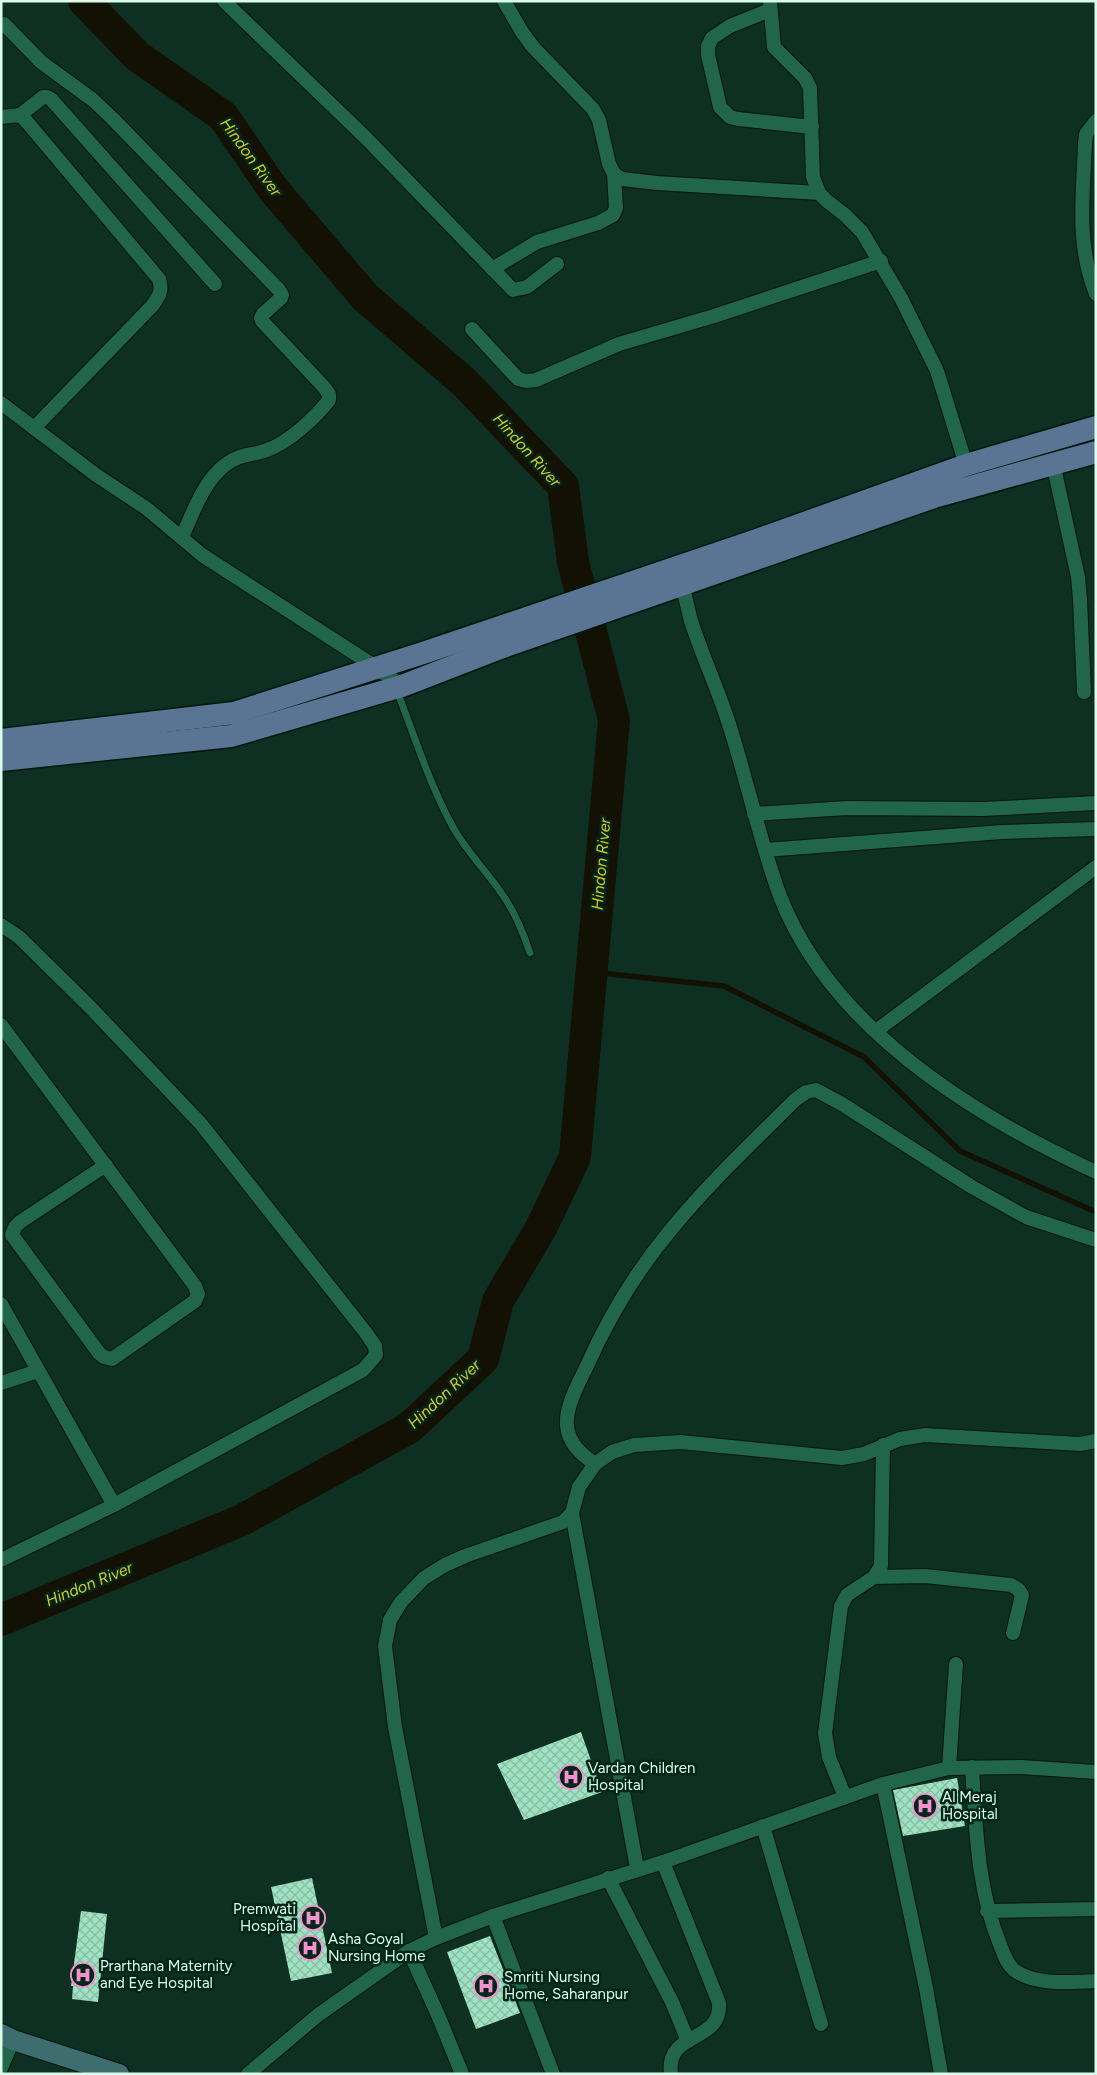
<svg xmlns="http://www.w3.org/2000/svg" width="1097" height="2075" font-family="Figtree,sans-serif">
<defs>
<pattern id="building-cross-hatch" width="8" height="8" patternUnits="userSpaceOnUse" patternTransform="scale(1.25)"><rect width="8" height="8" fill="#9fe2c2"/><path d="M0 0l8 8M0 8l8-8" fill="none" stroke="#88bca3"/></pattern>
</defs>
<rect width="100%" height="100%" fill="#0d3022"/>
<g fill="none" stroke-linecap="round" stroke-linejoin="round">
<polyline stroke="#131104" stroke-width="5.5" points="591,972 724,986 864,1057 960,1151 1096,1212"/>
<polyline stroke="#131104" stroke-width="32" points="1,1620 242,1520 409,1428 483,1359 498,1301 541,1228 575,1157 614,720 573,562 563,486 464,382 365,297 273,189 223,116 137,56 84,1"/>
</g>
<g fill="url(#building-cross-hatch)">
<polygon points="581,1732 602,1792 524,1820 497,1764"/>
<polygon points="957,1778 965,1826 903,1836 893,1790"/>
<polygon points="312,1878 332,1973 291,1981 271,1887"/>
<polygon points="81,1911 107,1914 98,2002 72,1999 73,1986 71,1986"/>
<polygon points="490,1936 520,2013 476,2029 447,1952"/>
</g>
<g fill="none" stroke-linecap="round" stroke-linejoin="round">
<defs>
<path id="lane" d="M 397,691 C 415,737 430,786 454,829 C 468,853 487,872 502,894 C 515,912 523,932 530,953"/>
<g id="street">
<polyline points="224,1 366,138 513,290 527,287 557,264"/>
<polyline points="504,1 522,32 533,47 593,109 599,120 609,164 614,174 622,179 657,183 819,193"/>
<polyline points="770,1 774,47 805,78 810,88 813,177 819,193 827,201 845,215 862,232 901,298 937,371 966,465"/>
<polyline points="770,10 730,26 712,38 708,46 708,55 720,107 730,117 738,119 812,127"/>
<path d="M 4,24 L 41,62 L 93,100 L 112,118 L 279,290 L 282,295 L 281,298 L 263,314 L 261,318 L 262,321 L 323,386 L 329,394 L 329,400 C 316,417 288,443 267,450 C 251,456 240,453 225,465 C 203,482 193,513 182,537"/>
<polyline points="20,115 43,97 47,97 51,99 215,284"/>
<path d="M 1,117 L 20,115 L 27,122 L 159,279 C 163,291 159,296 152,306 L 34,428"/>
<path d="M 1096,121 L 1086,134 L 1085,144 C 1083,196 1076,244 1096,294"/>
<polyline points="492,269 537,242 598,223 613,215 616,208 614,174"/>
<polyline points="472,329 518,379 526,381 536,380 619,344 714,316 881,261"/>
<polyline points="1,403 96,475 146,508 202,555 368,662 402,686"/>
<polyline points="1053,463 1078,577 1080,599 1084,692"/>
<path d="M 682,584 C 685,596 688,609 691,621 C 702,655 717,687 728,721 C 747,779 759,839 780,896 C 831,1028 972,1115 1096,1172"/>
<polyline points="754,814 847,808 983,809 1096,803"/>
<polyline points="765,850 1002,832 1096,829"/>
<polyline points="1,925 19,937 90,1007 201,1124 366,1333 375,1346 376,1355 363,1370 114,1505 1,1560"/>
<polyline points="1,1025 195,1286 198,1294 195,1301 112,1359 104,1357 99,1353 12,1235 15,1227 20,1222 106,1165"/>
<polyline points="876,1031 1096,867"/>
<polyline points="1,1304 114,1505"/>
<polyline points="1,1383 38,1371"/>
<path d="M 595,1464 C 581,1454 569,1444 567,1426 C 565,1408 578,1384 586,1368 C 607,1320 636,1272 669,1232 C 707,1185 752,1143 795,1100 L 806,1092 L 816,1090 L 842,1104 L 972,1187 L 1026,1217 L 1096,1240"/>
<polyline points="572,1513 637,1868"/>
<polyline points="874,1577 925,1576 1011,1585 1018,1589 1022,1595 1013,1633"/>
<path d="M 972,1767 C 976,1828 977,1890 1001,1947 C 1004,1955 1007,1964 1014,1970 C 1035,1986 1071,1982 1096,1981"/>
<polyline points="949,1768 956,1664"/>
<polyline points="883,1784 926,1988 941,2074"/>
<polyline points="845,1797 829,1757 825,1733 841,1606 847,1595 874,1577 881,1566 883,1445"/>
<polyline points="763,1826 821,2024"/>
<path d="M 663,1862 L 719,2003 C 722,2044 665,2030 671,2074"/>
<polyline points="608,1878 672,2002 688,2041"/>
<polyline points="987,1911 1096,1909"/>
<polyline points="493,1916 553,2074"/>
<polyline points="436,1938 395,1727 385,1646 390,1620 401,1602 424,1578 445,1565 465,1556 563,1522 572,1513 579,1487 595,1464 612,1452 634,1445 681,1442 842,1458 864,1454 900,1439 925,1435 1080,1444 1096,1441"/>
<polyline points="409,1951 438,2015 462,2074"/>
<polyline points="1,2068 13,2040"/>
<polyline points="248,2074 318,2015 409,1951 436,1938 493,1916 663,1862 883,1784 949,1768 1021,1767 1096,1772"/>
</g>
<polyline id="secondary" points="1,2034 13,2040 119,2074"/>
<g id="primary">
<polyline points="1,740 234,713 423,653 757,540 966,465 1096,427"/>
<polyline points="1,760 231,736 402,686 500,648 934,497 1096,452"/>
</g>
</defs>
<use href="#lane" stroke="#03160d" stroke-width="9"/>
<use href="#street" stroke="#03160d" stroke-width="16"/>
<use href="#secondary" stroke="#03160d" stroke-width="22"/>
<use href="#primary" stroke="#03160d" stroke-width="25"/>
<use href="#lane" stroke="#21654a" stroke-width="7"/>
<use href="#street" stroke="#21654a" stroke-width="14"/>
<use href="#secondary" stroke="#3e6d6f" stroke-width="20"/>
<use href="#primary" stroke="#5a7593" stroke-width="22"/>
</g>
<defs>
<symbol id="hospital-ring" viewBox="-11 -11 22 22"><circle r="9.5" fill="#022618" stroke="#f690cf" stroke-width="1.5"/><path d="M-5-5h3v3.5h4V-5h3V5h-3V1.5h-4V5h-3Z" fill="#f690cf"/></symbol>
</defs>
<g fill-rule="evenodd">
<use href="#hospital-ring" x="557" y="1763" width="28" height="28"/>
<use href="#hospital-ring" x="911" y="1792" width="28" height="28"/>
<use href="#hospital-ring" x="299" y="1904" width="28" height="28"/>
<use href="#hospital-ring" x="296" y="1934" width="28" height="28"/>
<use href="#hospital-ring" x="69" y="1961" width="28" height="28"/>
<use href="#hospital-ring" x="472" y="1972" width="28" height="28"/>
</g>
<g text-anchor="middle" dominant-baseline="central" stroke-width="5" stroke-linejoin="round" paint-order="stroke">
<g font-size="15" fill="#dcfdec" stroke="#022618" text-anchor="start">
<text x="588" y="1768">Vardan Children<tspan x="588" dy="17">Hospital</tspan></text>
<text x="942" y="1797">Al Meraj<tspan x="942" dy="17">Hospital</tspan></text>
<text x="296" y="1909" text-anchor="end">Premwati<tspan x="296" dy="17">Hospital</tspan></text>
<text x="328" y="1939">Asha Goyal<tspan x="328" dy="17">Nursing Home</tspan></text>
<text x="100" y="1966">Prarthana Maternity<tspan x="100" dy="17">and Eye Hospital</tspan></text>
<text x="504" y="1977">Smriti Nursing<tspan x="504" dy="17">Home, Saharanpur</tspan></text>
</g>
<g font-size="16" font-style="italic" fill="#d8c82a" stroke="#022618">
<text transform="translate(251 157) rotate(54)">Hindon River</text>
<text transform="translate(527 450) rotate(48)">Hindon River</text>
<text transform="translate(601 864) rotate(-85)">Hindon River</text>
<text transform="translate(444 1394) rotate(-43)">Hindon River</text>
<text transform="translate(89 1584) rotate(-22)">Hindon River</text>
</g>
</g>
<rect width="1097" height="2075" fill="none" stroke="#dcfdec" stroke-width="5"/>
</svg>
